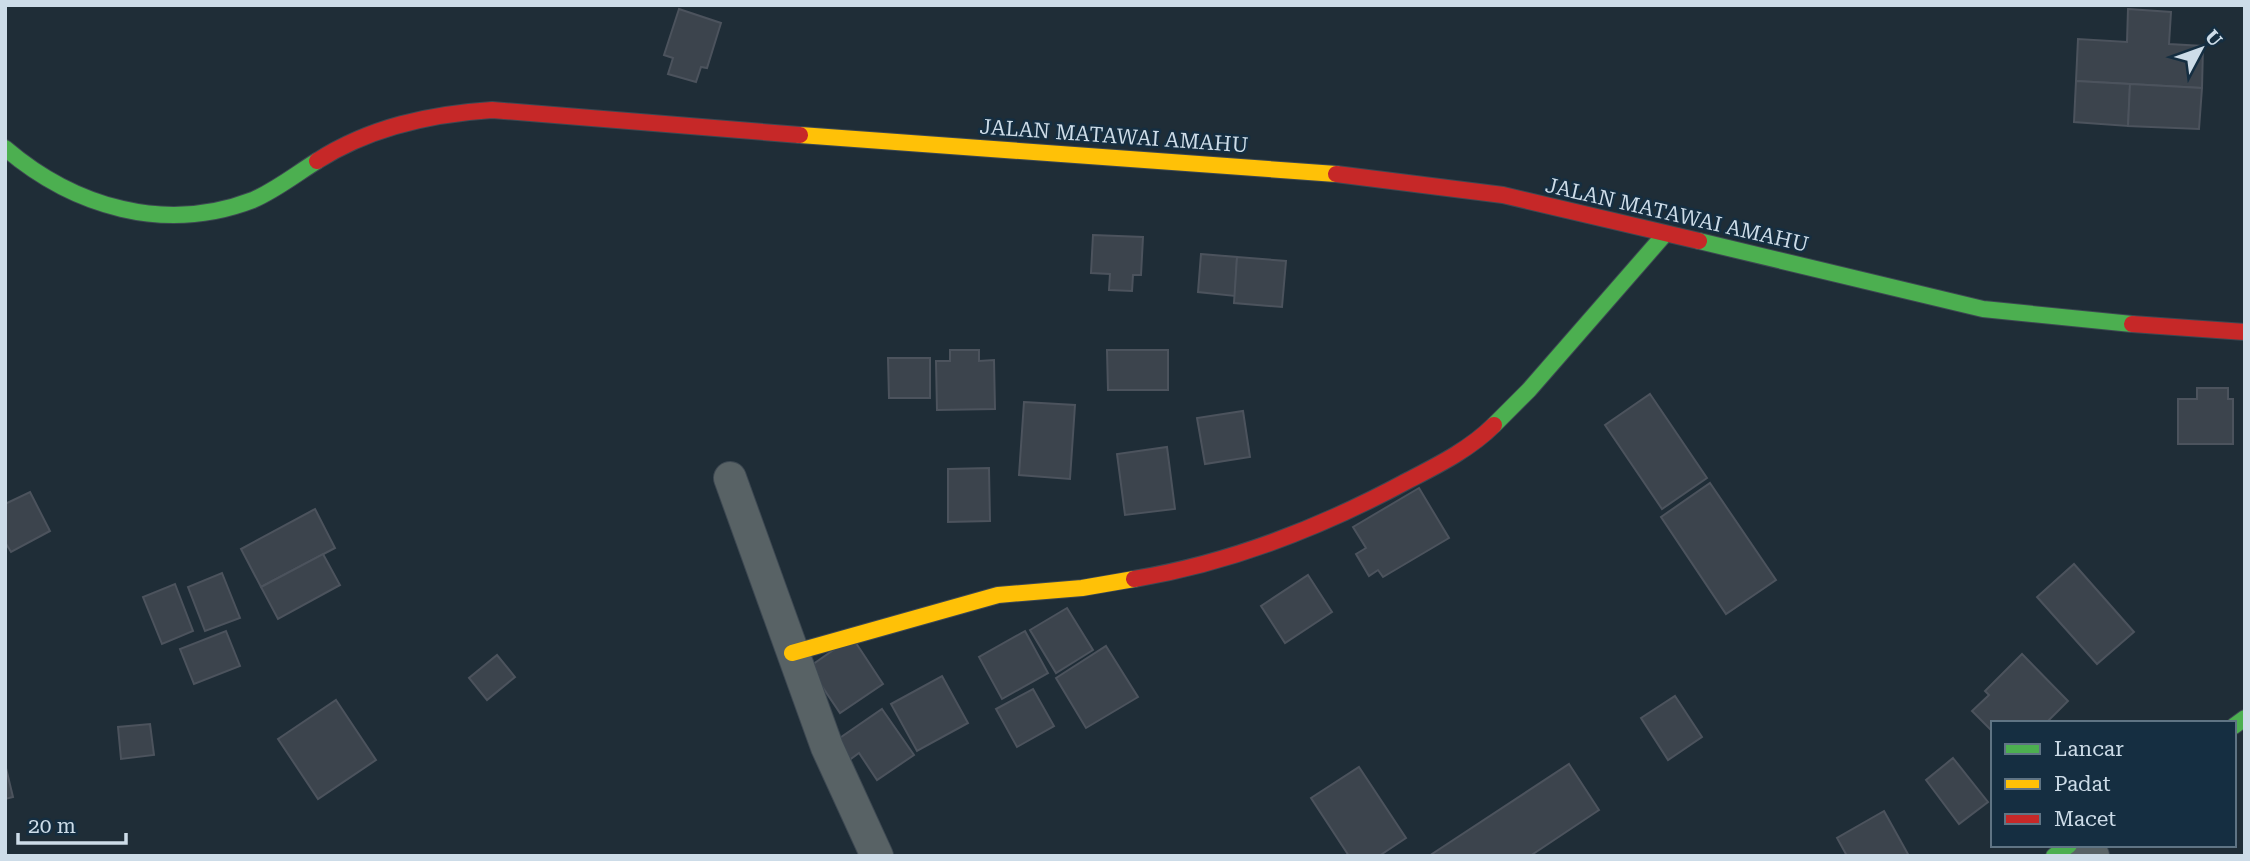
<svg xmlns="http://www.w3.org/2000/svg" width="2250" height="861" font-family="'Roboto Serif',serif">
<rect width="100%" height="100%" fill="#1f2d37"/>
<g fill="#3c444d" stroke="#4c535d" stroke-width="2">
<polygon points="679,9 721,23 707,68 701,67 696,82 668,74 673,58 664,55"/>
<polygon points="2128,9 2171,12 2169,44 2203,46 2202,88 2076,81 2078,39 2127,42"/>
<polygon points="2076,81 2130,84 2128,126 2074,122"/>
<polygon points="2130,84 2202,88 2199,129 2128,126"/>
<polygon points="1093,235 1143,237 1141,275 1133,275 1132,291 1109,290 1110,274 1091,273"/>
<polygon points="1201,254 1237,257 1235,296 1198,292"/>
<polygon points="1237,257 1286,261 1282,307 1234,303"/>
<polygon points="950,350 979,350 979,361 994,360 995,409 937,410 936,361 950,361"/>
<polygon points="1107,350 1168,350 1168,390 1108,390"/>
<polygon points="888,358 930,358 930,398 889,398"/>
<polygon points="2197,388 2228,388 2228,399 2233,399 2233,444 2178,444 2178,399 2197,399"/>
<polygon points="1650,394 1707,478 1662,509 1605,425"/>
<polygon points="1024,402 1075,405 1070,479 1019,475"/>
<polygon points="1243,411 1250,457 1205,464 1197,418"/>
<polygon points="1167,447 1175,509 1125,515 1117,454"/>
<polygon points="989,468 990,521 948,522 948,469"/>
<polygon points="1710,483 1776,580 1726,614 1661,517"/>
<polygon points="1419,488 1449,538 1383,577 1378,570 1369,576 1356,554 1366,548 1353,527"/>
<polygon points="30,492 50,531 11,552 5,542 5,504"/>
<polygon points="315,509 335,548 261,587 241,549"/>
<polygon points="323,554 340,585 278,619 261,587"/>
<polygon points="2074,564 2134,632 2097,664 2037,597"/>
<polygon points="222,573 240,618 205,631 188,587"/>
<polygon points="1308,575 1332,612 1285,643 1261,606"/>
<polygon points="175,584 193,631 162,644 143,597"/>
<polygon points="1067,608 1093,650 1056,673 1030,630"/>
<polygon points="226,631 240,666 194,684 180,649"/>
<polygon points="1025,631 1048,673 1002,699 979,657"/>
<polygon points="852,637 883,684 840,713 809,667"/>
<polygon points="1106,646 1138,697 1086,728 1056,678"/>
<polygon points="2022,654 2068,701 2046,723 1993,723 1993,732 1972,711 1989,695 1985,691"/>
<polygon points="497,655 515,677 487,700 469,678"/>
<polygon points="942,676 968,723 917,751 891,704"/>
<polygon points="1033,689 1054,726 1017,747 996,709"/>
<polygon points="1675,696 1702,737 1668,760 1641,718"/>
<polygon points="336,700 376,760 318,799 278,739"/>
<polygon points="882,709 914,755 877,780 859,753 844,764 831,744"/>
<polygon points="150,724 154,755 121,759 118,727"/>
<polygon points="1953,758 1988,802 1959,824 1926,780"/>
<polygon points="5,764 13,797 5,799"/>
<polygon points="1569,764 1599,810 1530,856 1429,856"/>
<polygon points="1359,767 1406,838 1379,856 1349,856 1311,798"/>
<polygon points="1884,811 1909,856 1847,856 1837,838"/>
</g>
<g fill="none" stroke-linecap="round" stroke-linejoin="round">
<defs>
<g id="street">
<polyline points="730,478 827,747 877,856"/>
<polyline points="2084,845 2093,856"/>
</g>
<g id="fast">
<path d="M 5,148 C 74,207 165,234 253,200 C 276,190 296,174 317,161"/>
<polyline points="1699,241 1983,309 2132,324"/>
<polyline points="1494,425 1529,390 1665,234"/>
<polyline points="2234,726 2245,718"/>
<polyline points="2054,856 2069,845"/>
</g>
<g id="slow">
<polyline points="800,135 1336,174"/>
<polyline points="792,653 998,595 1082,588 1134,579"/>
</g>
<g id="jam">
<path d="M 317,161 C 370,127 430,114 492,110 L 800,135"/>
<polyline points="1336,174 1503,195 1699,241"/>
<polyline points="2132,324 2245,332"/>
<path d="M 1134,579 C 1230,563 1324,526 1409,480 C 1438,465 1470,449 1494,425"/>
</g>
</defs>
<use href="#street" stroke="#3d4852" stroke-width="34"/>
<use href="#fast" stroke="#3d4852" stroke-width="18"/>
<use href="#slow" stroke="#3d4852" stroke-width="18"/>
<use href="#jam" stroke="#3d4852" stroke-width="18"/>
<use href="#street" stroke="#586265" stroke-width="32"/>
<use href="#fast" stroke="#4caf50" stroke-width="16"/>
<use href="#slow" stroke="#ffc107" stroke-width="16"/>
<use href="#jam" stroke="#c62828" stroke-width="16"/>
</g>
<g text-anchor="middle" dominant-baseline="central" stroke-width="5" stroke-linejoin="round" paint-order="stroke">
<g font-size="21" fill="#cddce8" stroke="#152e41">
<text transform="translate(1114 136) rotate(4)">JALAN MATAWAI AMAHU</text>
<text transform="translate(1677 215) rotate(13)">JALAN MATAWAI AMAHU</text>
</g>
</g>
<rect width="2250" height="861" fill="none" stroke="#cddce8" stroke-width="14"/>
<rect x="1991" y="721" width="245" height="126" fill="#152e41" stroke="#5f7484" stroke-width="2"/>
<rect x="2005" y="744" width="35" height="10" fill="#4caf50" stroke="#5f7484" stroke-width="2"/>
<text x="2054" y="756" font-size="21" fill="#cddce8">Lancar</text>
<rect x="2005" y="779" width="35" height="10" fill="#ffc107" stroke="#5f7484" stroke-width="2"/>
<text x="2054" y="791" font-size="21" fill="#cddce8">Padat</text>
<rect x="2005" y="814" width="35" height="10" fill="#c62828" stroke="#5f7484" stroke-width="2"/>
<text x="2054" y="826" font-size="21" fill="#cddce8">Macet</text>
<g transform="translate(2201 49) rotate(49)" stroke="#152e41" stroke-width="5" paint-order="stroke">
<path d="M0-5L12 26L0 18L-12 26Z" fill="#cddce8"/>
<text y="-10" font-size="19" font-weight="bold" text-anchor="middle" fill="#cddce8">U</text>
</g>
<path d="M18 833v10h108v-10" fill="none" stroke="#cddce8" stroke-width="3.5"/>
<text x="28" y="833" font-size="21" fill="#cddce8" stroke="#152e41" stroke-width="5" paint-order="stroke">20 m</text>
</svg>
